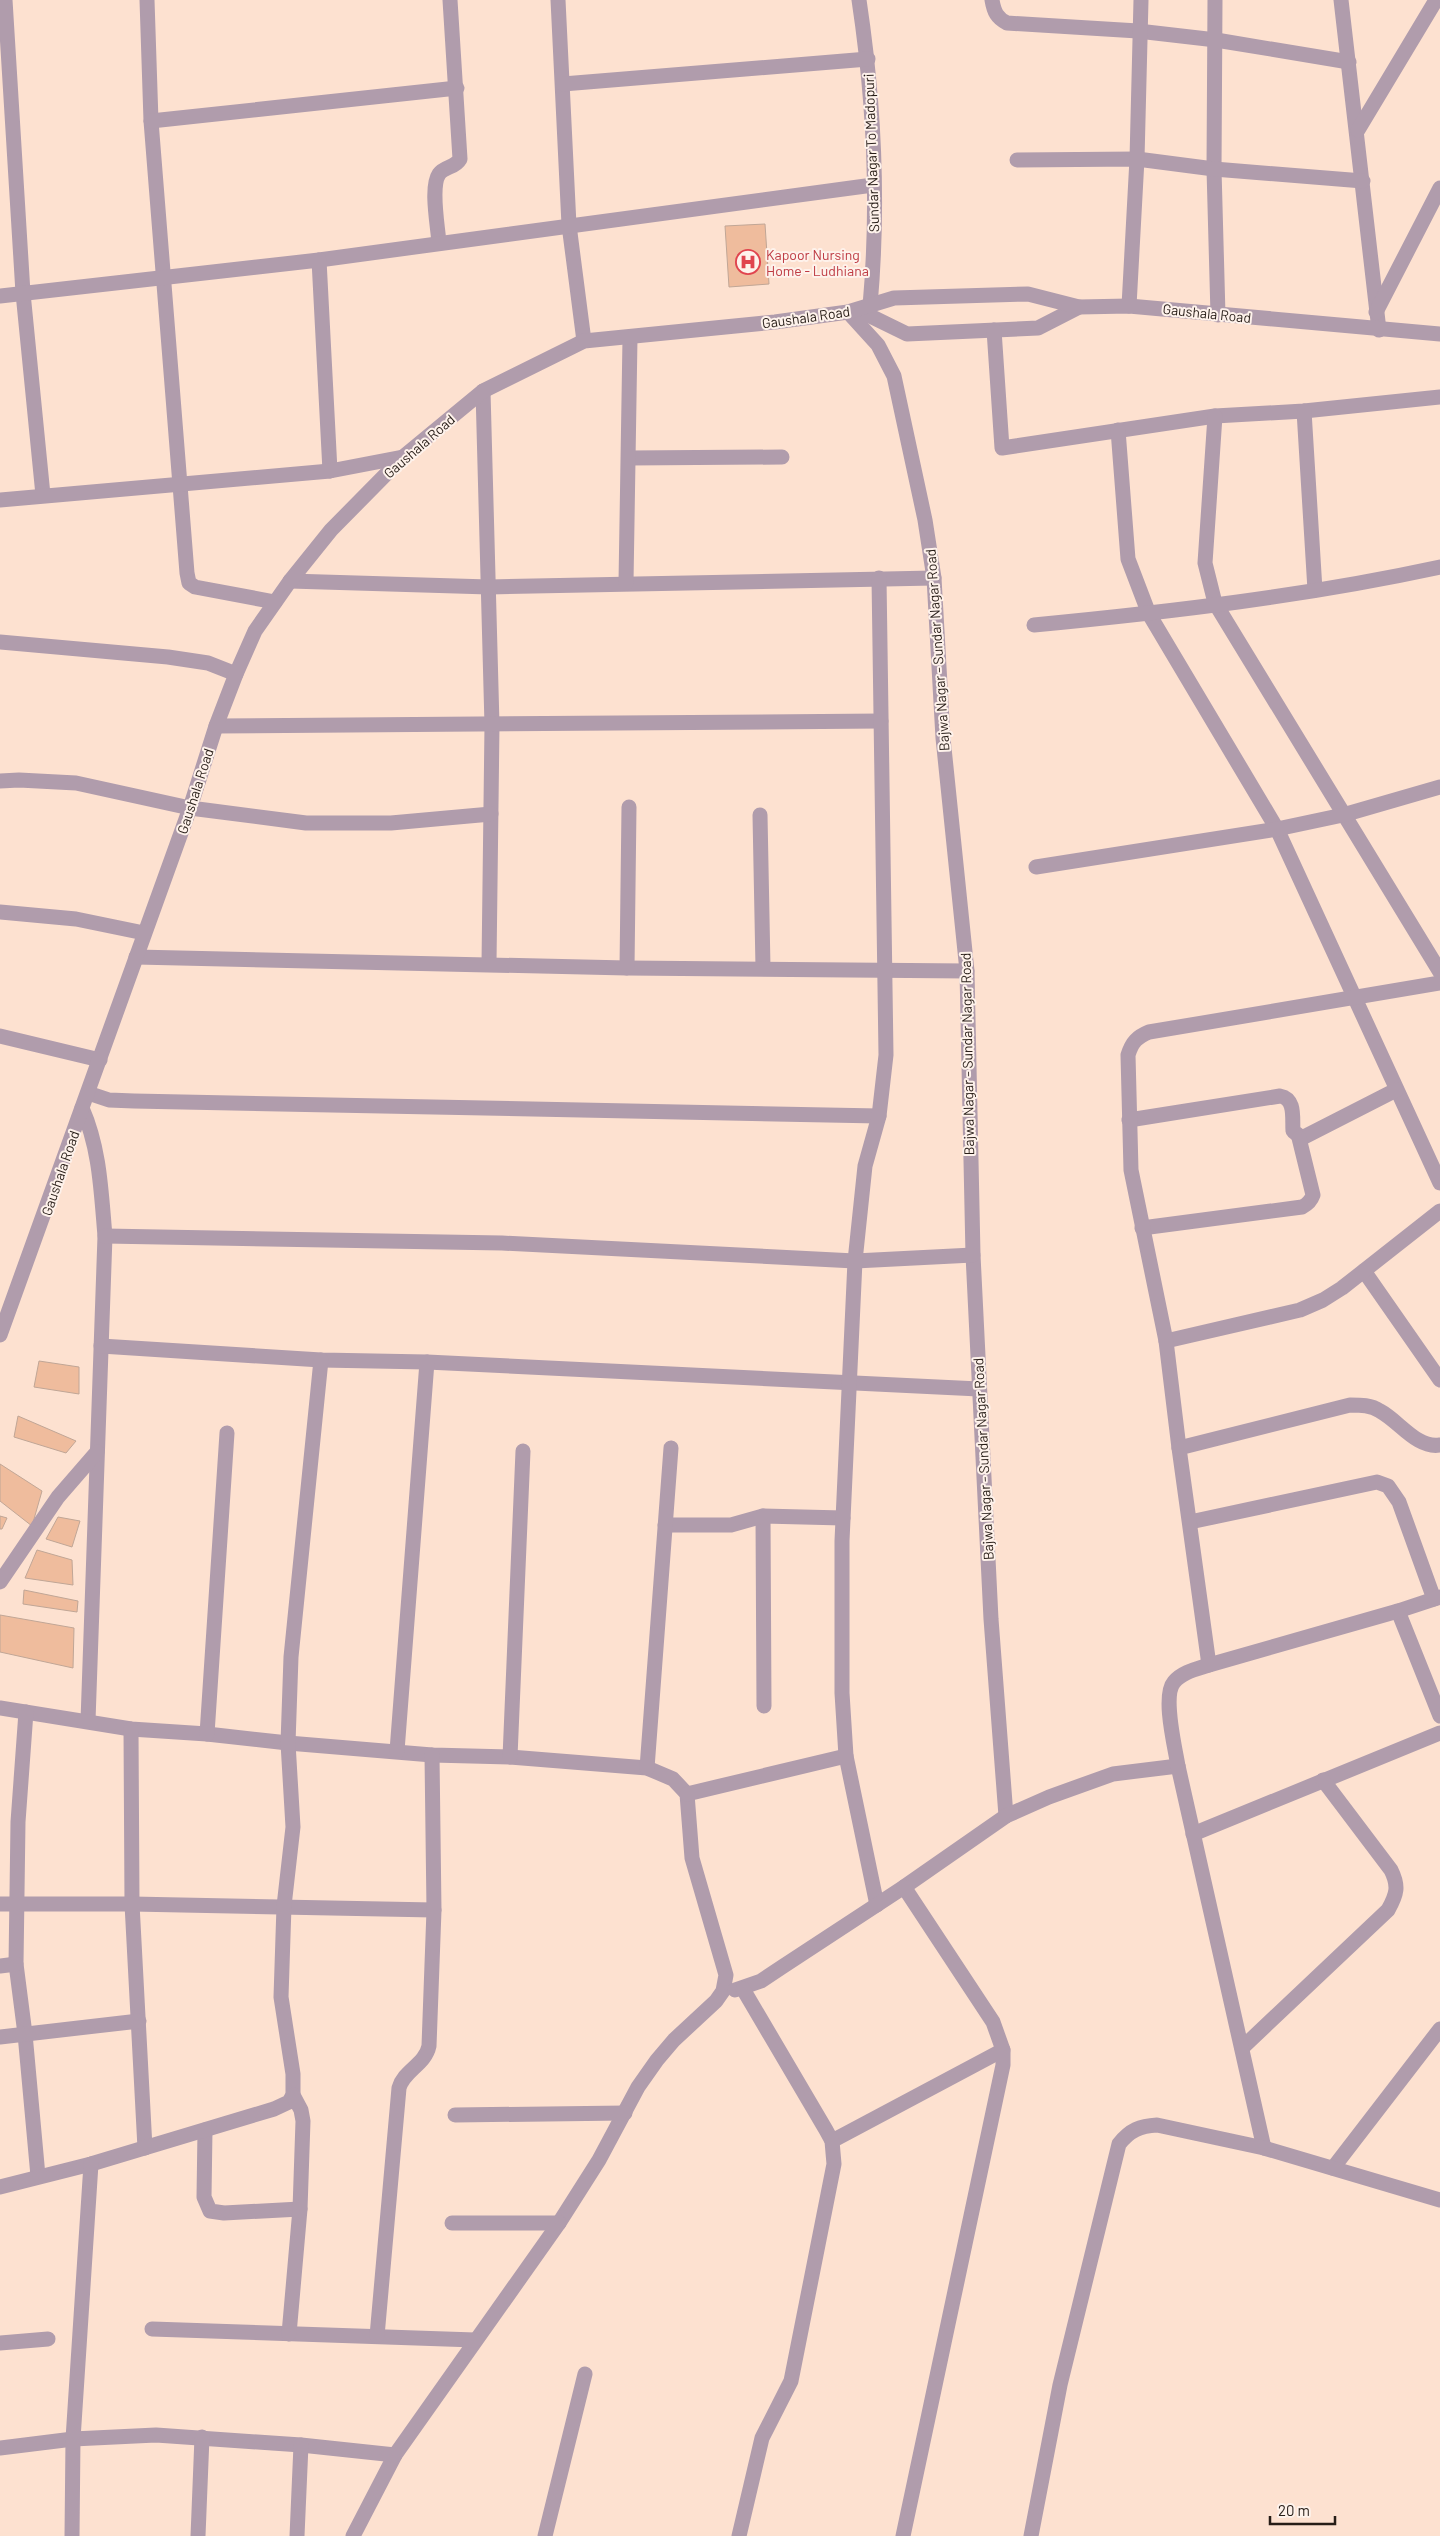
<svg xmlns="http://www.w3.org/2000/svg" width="1440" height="2536" font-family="Barlow,sans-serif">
<rect width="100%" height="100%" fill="#fde1d0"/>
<g fill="#efbc9d" stroke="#c0a696">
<polygon points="765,224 769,284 729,287 725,226"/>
<polygon points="39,1361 79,1367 79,1394 34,1387"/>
<polygon points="18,1416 76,1441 66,1453 14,1437"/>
<polygon points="0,1464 42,1491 32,1526 0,1501"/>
<polygon points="0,1516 7,1518 2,1529 0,1529"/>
<polygon points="58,1517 80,1521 72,1547 46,1539"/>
<polygon points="37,1550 72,1560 73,1585 25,1578"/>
<polygon points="24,1590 78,1601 77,1612 23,1604"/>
<polygon points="0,1615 74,1628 73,1668 0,1652"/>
</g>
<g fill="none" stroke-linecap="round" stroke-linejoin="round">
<g stroke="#b09cac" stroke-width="15">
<polyline points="5,0 23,293 43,495"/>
<polyline points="147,0 151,121 187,573 189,583 195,587 275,602"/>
<polyline points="558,0 569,225 584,341"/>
<path d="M 859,0 C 874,100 879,205 870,306"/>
<path d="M 992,0 C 994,12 997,18 1007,23 L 1138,31 L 1216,40 L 1349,62"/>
<polyline points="1215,0 1214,169 1218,315"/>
<polyline points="1341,0 1379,330"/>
<polyline points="563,84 868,59"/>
<polyline points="151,121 457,88"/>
<polyline points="1358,130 1436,0"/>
<polyline points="1017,160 1137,159 1214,169 1363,181"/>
<path d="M 439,243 C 438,227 430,187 439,174 C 445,166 455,168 460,159 L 450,0"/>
<polyline points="319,260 873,185"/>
<polyline points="0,296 319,260 330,471"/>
<polyline points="1129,306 1137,159 1141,0"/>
<polyline points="858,310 907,334 1038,328 1079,307"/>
<polyline points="848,312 878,345 894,376 925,520 934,578 943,738 967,971 973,1255 991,1619 1006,1816"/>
<polyline points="1376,312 1440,188"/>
<polyline points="994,330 1002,448 1215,416 1304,411 1440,397"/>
<polyline points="483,391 492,725 489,964"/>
<polyline points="1304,411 1315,590"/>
<polyline points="1215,416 1205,563 1215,603 1440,972"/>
<polyline points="1118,430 1128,559 1149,614 1277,829 1440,1183"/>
<polyline points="629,458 782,457"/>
<polyline points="0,500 330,471 403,457"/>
<polyline points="290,581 489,587 934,578"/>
<polyline points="626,583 630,338"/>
<path d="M 1034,625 C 1170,612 1306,596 1440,567"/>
<polyline points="0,642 168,657 208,663 236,674"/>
<polyline points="216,726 881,721"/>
<polyline points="0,781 19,780 76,783 190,808 306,823 391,823 491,814"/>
<polyline points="760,815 763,968"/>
<polyline points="1036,867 1277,829 1343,815 1440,787"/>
<polyline points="0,912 76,919 144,933"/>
<polyline points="136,957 627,968 967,971"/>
<polyline points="627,968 629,807"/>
<polyline points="0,1036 100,1060"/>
<polyline points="88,1093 109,1100 134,1101 879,1116"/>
<path d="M 82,1108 C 100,1149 101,1191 105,1236 L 88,1721"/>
<path d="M 1129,1120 L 1280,1096 C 1296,1099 1292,1118 1293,1131 L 1302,1138 L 1396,1090"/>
<path d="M 1142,1228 L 1302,1207 C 1308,1204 1311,1201 1313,1195 L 1299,1138"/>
<polyline points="105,1236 502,1243 855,1261 973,1255"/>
<polyline points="1364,1271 1440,1380"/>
<polyline points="0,1335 190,808 216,726 236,674 255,631 290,581 331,530 403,457 483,391 584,341 775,322 848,312 894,298 1028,294 1079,307 1129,306 1440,334"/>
<polyline points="1166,1341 1300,1310 1323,1300 1342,1288 1440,1211"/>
<polyline points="101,1346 321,1360 427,1362 979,1389"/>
<path d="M 1179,1448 L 1166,1341 L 1131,1170 L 1128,1055 C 1132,1042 1137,1037 1149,1032 L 1440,983"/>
<polyline points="763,1516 764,1706"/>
<polyline points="1190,1522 1377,1482 1388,1486 1399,1502 1434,1599"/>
<polyline points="665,1525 731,1525 763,1516 843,1518"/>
<polyline points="0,1582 58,1497 97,1452"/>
<polyline points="1398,1611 1440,1716"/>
<path d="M 1209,1665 L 1179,1448 L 1350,1405 C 1361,1405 1371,1405 1380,1411 C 1399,1421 1417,1449 1440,1445"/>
<polyline points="0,1708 131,1729 207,1734 288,1743 432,1755 510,1757 647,1768 673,1779 687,1794 692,1858 726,1975 723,1991 716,2001 674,2040 657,2060 638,2087 599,2160 559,2223 395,2455 353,2536"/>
<polyline points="26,1712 18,1822 16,1964 25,2034 38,2176"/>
<polyline points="131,1729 132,1904 145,2148"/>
<polyline points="207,1734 227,1433"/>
<polyline points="397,1751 427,1362"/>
<polyline points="510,1757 523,1451"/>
<polyline points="647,1768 671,1448"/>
<polyline points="687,1794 846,1756"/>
<polyline points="1193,1834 1440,1733"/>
<polyline points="0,1904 132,1904 434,1910"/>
<polyline points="877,1905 846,1756 842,1693 842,1541 855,1261 865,1166 879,1116 886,1055 879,578"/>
<polyline points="0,1966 16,1964"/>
<polyline points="735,1990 761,1981 782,1967 904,1887 1006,1816 1049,1797 1113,1774 1178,1766"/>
<polyline points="0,2037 139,2021"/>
<path d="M 1242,2048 L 1388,1910 C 1397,1894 1399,1886 1391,1870 L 1323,1780"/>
<polyline points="455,2115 625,2113"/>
<polyline points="205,2130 204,2197 210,2211 224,2213 300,2209"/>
<polyline points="832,2141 1003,2050"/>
<path d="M 1264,2148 L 1178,1766 C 1175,1747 1162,1696 1174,1682 C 1182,1672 1197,1669 1209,1665 L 1398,1611 L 1440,1597"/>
<polyline points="1333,2168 1440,2029"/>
<polyline points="0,2187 91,2164 274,2109 289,2102 293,2095 293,2074 281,1997 284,1906 293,1827 288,1743 291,1657 321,1360"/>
<polyline points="452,2223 559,2223"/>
<polyline points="152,2329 475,2340"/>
<polyline points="289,2334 300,2209 303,2121 301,2110 293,2095"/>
<path d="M 377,2336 L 399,2088 C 404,2070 425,2065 429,2046 L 434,1910 L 432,1755"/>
<polyline points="0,2343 48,2339"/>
<polyline points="0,2448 73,2439 156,2435 301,2445 395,2455"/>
<polyline points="72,2536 73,2439 91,2164"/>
<polyline points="198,2536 202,2437"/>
<polyline points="297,2536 301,2445"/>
<polyline points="545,2536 585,2374"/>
<polyline points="739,2536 762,2438 791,2381 834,2164 832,2141 826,2130 743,1989"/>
<polyline points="903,2536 1003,2065 1003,2050 993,2022 904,1887"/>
<path d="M 1031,2536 L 1060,2385 L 1119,2144 C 1130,2130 1140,2126 1157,2125 L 1264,2148 L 1440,2200"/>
</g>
</g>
<defs>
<symbol id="hospital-ring" viewBox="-11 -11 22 22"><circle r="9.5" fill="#fef2eb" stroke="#e0444e" stroke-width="1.5"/><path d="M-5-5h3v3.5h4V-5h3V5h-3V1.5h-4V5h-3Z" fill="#e0444e"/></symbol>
</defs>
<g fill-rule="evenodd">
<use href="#hospital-ring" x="734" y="248" width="28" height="28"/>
</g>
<g text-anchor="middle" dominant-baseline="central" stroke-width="4" stroke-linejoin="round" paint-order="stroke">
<g font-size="14" fill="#271d17" stroke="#fef2eb">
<text transform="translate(871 153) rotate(-92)">Sundar Nagar To Madopuri</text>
<text transform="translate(1207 313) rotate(6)">Gaushala Road</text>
<text transform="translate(806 317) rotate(-8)">Gaushala Road</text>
<text transform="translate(419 446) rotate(-41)">Gaushala Road</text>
<text transform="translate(937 650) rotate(-94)">Bajwa Nagar - Sundar Nagar Road</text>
<text transform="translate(195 791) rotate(-72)">Gaushala Road</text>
<text transform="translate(967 1054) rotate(-91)">Bajwa Nagar - Sundar Nagar Road</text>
<text transform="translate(60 1173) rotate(-71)">Gaushala Road</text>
<text transform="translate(983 1459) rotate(-93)">Bajwa Nagar - Sundar Nagar Road</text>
</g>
<g font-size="14" fill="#be3a42" stroke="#fef2eb" text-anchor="start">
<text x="766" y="254">Kapoor Nursing<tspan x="766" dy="16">Home - Ludhiana</tspan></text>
</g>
</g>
<path d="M1270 2516v8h65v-8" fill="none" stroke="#271d17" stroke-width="2.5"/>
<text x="1278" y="2516" font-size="15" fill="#271d17" stroke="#fef2eb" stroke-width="4" paint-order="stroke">20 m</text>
</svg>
